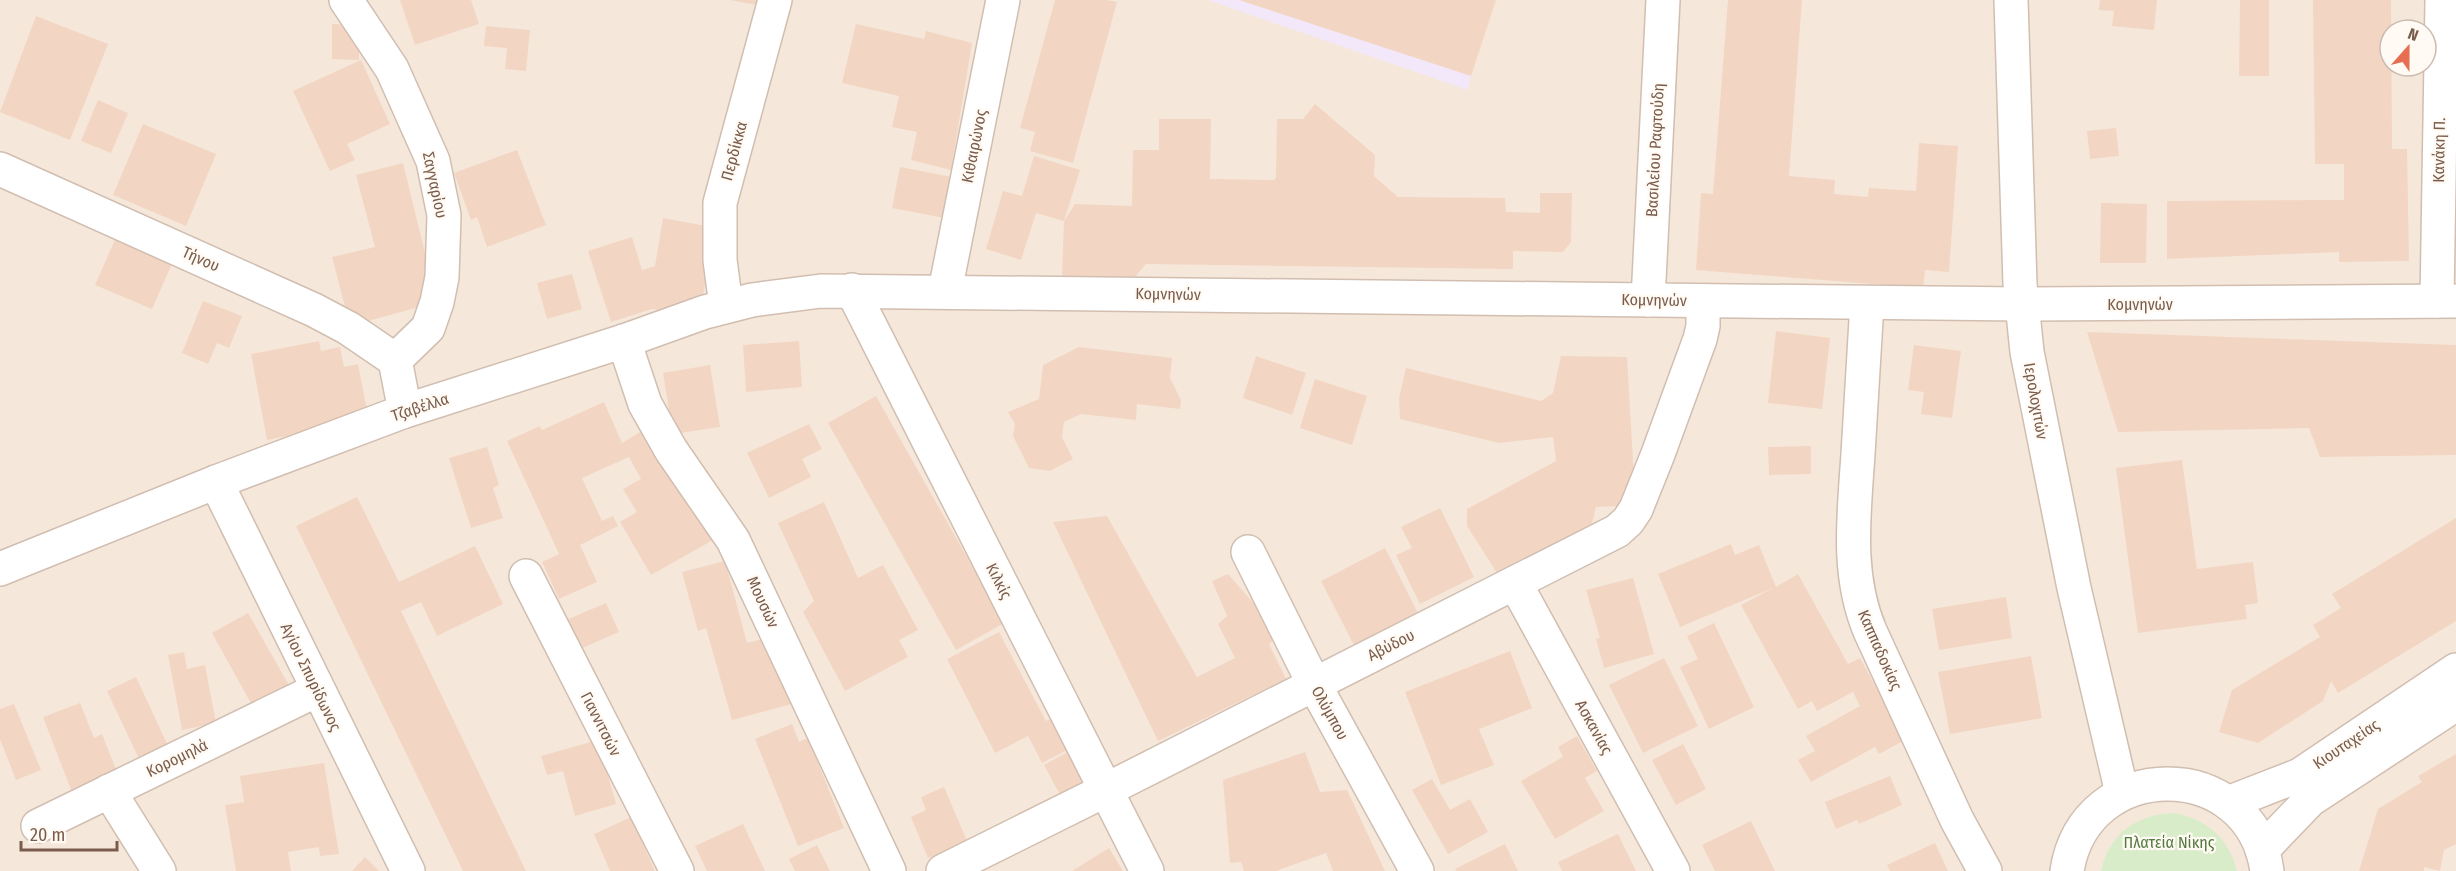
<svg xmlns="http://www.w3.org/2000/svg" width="2456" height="871" font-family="'Fira Sans Condensed',sans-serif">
<rect width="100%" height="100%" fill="#fdf6ec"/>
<path fill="#f5e8da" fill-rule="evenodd" d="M 0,0 L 2456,0 L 2456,871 L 0,871 ZM 2390,30 L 2426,30 L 2426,66 L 2390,66 Z"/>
<polygon fill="#f3e8fa" points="1208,0 1486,0 1468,90"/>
<path fill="#d8ecc9" d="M 2174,813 C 2207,819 2229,839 2237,871 L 2101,871 C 2109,834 2137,814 2174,813 Z"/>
<g fill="#f3d5c3">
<polygon points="400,0 471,0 479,24 415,45"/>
<polygon points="730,0 758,0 757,5"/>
<polygon points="1055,0 1107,0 1117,2 1073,163 1030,151 1035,132 1020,128"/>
<polygon points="1239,0 1496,0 1471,76"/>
<polygon points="1728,0 1802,0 1789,176 1835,180 1834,194 1868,197 1869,188 1916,191 1919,143 1958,146 1949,272 1925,270 1923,288 1696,270 1701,193 1713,194"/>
<polygon points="2100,0 2157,0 2154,30 2112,26 2114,11 2099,10"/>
<polygon points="2240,0 2269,0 2269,76 2239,76"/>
<polygon points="2313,0 2391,0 2392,149 2407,149 2409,261 2339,262 2339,252 2167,259 2167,201 2344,200 2344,164 2315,164"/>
<polygon points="36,16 108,44 70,140 0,112"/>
<polygon points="332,24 359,25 359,60 332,59"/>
<polygon points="856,24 924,39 926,31 972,43 951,170 911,160 917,132 892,127 899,96 842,83"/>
<polygon points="486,26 530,30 526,71 505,69 507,48 484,46"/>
<polygon points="361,60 390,124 347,144 355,160 330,171 293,91"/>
<polygon points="98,100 128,113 111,153 81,141"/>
<polygon points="1315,104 1375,155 1374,176 1398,197 1505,198 1506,212 1540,213 1540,193 1572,193 1571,242 1563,252 1513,251 1513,269 1146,264 1135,277 1062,276 1064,221 1075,204 1132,206 1133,150 1159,150 1159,119 1211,119 1210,179 1274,180 1276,177 1277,119 1303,119"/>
<polygon points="143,124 216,154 186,226 113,195"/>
<polygon points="2116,128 2119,156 2090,159 2087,131"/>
<polygon points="517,150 546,225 487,247 477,217 471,220 454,173"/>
<polygon points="1034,156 1080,170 1064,221 1036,213 1021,260 986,249 1003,191 1022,196"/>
<polygon points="403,163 437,302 350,326 332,257 375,247 356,175"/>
<polygon points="900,167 952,177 944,218 892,208"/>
<polygon points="2101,203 2147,204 2146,263 2100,263"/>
<polygon points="663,218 706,226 712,245 702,302 670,312 652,309 611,322 588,251 632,237 642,270 655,266"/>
<polygon points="117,235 174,259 152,309 95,285"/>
<polygon points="572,274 582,309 547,319 537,283"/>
<polygon points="203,301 242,316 229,348 217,343 208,364 182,353"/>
<polygon points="1776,331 1830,338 1822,409 1768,403"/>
<polygon points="2087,332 2456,345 2456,455 2320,457 2309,428 2118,432"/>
<polygon points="319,341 321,351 340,347 344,367 358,364 369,420 267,440 251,354"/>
<polygon points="799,341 802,387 746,392 743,345"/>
<polygon points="1914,345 1961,351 1952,418 1921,414 1924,392 1908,390"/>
<polygon points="1079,347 1172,358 1170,378 1181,400 1180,409 1137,404 1136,420 1081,414 1064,422 1062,437 1073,459 1050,471 1029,468 1013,436 1015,424 1008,412 1039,399 1043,365"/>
<polygon points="1256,356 1306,373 1292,415 1243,398"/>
<polygon points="1561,356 1627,357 1635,495 1618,506 1596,507 1590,531 1504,584 1467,526 1467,509 1556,461 1553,437 1499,443 1400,419 1399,399 1406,368 1541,401 1553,393"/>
<polygon points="710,365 720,427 673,434 663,373"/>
<polygon points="1315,379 1367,396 1352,445 1300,428"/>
<polygon points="876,396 1004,623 956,650 828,423"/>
<polygon points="604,402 622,443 647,428 713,540 651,575 620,522 637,512 623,489 641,479 629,457 582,478 602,521 613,516 618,526 580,545 597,582 559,599 542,562 559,554 507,441 540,426 542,430"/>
<polygon points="809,424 822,449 802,459 811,477 769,498 747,453"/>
<polygon points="1811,446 1811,474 1769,475 1768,447"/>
<polygon points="487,447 499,485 493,488 503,518 471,528 449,458"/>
<polygon points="2182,460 2197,569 2253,562 2258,603 2245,605 2247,619 2138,633 2116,468"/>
<polygon points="357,497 399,582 475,546 503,604 437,636 421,602 401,611 526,871 463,871 296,526"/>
<polygon points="824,502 858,578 883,565 918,630 899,640 908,657 845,691 803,612 814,601 778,523"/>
<polygon points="1440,508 1474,577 1420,604 1396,555 1412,548 1401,527"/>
<polygon points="1107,516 1197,677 1235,658 1218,624 1227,616 1212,581 1228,574 1272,624 1277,637 1269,644 1286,679 1158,741 1053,522"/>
<polygon points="2456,518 2456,621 2338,693 2331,681 2323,701 2258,743 2219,732 2232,690 2320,637 2313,625 2341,608 2332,594"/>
<polygon points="1731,544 1735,555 1759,545 1776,587 1798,574 1848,664 1860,658 1905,740 1879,754 1875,747 1811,782 1798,760 1815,751 1806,736 1860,706 1853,692 1817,711 1812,701 1798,709 1741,605 1773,588 1680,627 1658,574"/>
<polygon points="1385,548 1420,617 1356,649 1321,581"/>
<polygon points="725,561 747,643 777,635 796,703 732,720 706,628 698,631 682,572"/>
<polygon points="1633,578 1654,654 1604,668 1596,639 1600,638 1586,590"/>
<polygon points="2006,597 2012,638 1939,650 1932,609"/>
<polygon points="606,603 619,632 578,650 566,620"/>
<polygon points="248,613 290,687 253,707 212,633"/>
<polygon points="1714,623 1754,707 1709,729 1680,667 1698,659 1687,636"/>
<polygon points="999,632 1046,721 1060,714 1075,746 1042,763 1028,736 995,753 947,659"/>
<polygon points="1510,651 1532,708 1479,729 1494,765 1441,785 1405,692"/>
<polygon points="184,652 187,669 205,665 216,723 182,730 168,655"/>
<polygon points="2031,656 2042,718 1950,734 1938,672"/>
<polygon points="1664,658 1698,726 1643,753 1609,685"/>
<polygon points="136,677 169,748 140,761 107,691"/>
<polygon points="80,703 94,738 102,734 119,777 73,795 43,717"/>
<polygon points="14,704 41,770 16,780 0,739 0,709"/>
<polygon points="792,724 799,742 808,738 844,828 798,846 755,739"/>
<polygon points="1577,736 1597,771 1585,778 1604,811 1555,839 1521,781 1563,757 1558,747"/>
<polygon points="598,740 616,804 575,816 563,771 547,775 541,756"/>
<polygon points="1683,744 1706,789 1676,805 1652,760"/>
<polygon points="1073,749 1095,788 1065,804 1044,765"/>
<polygon points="1305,752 1320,792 1347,790 1385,871 1333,871 1326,853 1276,871 1244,871 1241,862 1230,863 1223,780"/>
<polygon points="2456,754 2456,844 2444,850 2440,871 2424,867 2424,871 2359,871 2378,809 2422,782 2418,776"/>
<polygon points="324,763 339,854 320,856 319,847 288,852 291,871 236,871 225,805 244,802 240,776"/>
<polygon points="1890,776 1902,805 1859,824 1857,820 1836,829 1825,802"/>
<polygon points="1432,779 1450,810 1470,799 1488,832 1448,854 1412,790"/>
<polygon points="944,787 967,841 928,858 911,817 926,810 921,797"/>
<polygon points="631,817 655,871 610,871 594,834"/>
<polygon points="1751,821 1775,871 1715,871 1702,845"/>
<polygon points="743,824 765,871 707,871 695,846"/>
<polygon points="1618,834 1636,871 1562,871 1558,862"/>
<polygon points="1935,843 1948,871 1890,871 1887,865"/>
<polygon points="1505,844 1518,871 1456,871 1455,869"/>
<polygon points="817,845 830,871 795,871 789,859"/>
<polygon points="1109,848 1123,871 1072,871"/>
<polygon points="365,857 379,871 352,871"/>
</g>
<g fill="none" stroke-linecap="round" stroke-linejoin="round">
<defs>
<g id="minor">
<polyline points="346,0 392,69 433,161 444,215 442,277 437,302 428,328 395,360 405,411"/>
<polyline points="2011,0 2020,284 2027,352 2074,588 2122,793"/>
<polyline points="0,169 314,310 348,328 395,360"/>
<polyline points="852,290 1147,871"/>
<polyline points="945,291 1003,0"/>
<polyline points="1648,300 1663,0"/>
<polyline points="2437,301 2442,0"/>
<path d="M 1867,303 C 1864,354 1861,404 1858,454 C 1854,515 1846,574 1870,631 L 1957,820 L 1985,871"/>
<polyline points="726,306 720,260 720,203 775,0"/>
<polyline points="624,341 645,404 671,450 733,540 889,871"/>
<polyline points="216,482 408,871"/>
<polyline points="1248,552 1314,684 1417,871"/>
<polyline points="0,569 216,482 405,411 624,341 705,312 752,300 821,291 2021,304 2456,301"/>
<polyline points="526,576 677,871"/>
<polyline points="1515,583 1673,871"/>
<polyline points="109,791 159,871"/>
<polyline points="2228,803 2300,775 2456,670"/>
<polyline points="38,826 317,690"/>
<polyline points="2262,850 2310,800 2456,704"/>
<polyline points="943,871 1106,790 1617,531 1628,521 1636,509 1658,454 1700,339 1703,326 1703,301"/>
<path d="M 2067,871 C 2085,755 2251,755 2267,871"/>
</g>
</defs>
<use href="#minor" stroke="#d1beb0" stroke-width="36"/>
<use href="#minor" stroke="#fff" stroke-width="33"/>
</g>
<g text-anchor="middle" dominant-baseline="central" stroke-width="4.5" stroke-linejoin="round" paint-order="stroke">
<g font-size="16" fill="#7a5c4d" stroke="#fffaf3">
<text transform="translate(974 146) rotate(-79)">Κιθαιρώνος</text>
<text transform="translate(1655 150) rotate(-87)">Βασιλείου Ραφτούδη</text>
<text transform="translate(2439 150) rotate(-89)">Κανάκη Π.</text>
<text transform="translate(734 151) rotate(-75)">Περδίκκα</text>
<text transform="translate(435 185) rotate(78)">Σαγγαρίου</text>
<text transform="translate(201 259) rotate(24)">Τήνου</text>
<text transform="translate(1168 294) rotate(1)">Κομνηνών</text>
<text transform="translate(1654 300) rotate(1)">Κομνηνών</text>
<text x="2140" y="304">Κομνηνών</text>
<text transform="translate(2036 401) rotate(80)">Ιερολοχιτών</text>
<text transform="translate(420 407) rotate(-18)">Τζαβέλλα</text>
<text transform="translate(999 581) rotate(63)">Κιλκίς</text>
<text transform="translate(763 602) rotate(65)">Μουσών</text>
<text transform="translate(1391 645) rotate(-27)">Αβύδου</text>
<text transform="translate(1880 650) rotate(66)">Καππαδοκίας</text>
<text transform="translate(311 677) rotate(64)">Αγίου Σπυρίδωνος</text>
<text transform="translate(1330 713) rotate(61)">Ολύμπου</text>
<text transform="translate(601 724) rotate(63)">Γιαννιτσών</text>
<text transform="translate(1594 727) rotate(61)">Ασκανίας</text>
<text transform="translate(2346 744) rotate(-34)">Κιουταχείας</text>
<text transform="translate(177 758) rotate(-26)">Κορομηλά</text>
</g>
<g font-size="16" fill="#537a41" stroke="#fffaf3">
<text x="2169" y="842">Πλατεία Νίκης</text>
</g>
</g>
<g transform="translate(2408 48) rotate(21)"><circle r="28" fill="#fffaf3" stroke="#cabbb1" stroke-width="1.5"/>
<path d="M0-4.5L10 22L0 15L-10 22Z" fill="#e76f51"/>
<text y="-9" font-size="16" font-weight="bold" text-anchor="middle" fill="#7a5c4d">N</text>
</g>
<path d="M21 841v9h96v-9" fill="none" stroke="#7a5c4d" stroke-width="3"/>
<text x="30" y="841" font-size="18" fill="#7a5c4d" stroke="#fffaf3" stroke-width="4.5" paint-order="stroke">20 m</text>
</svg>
